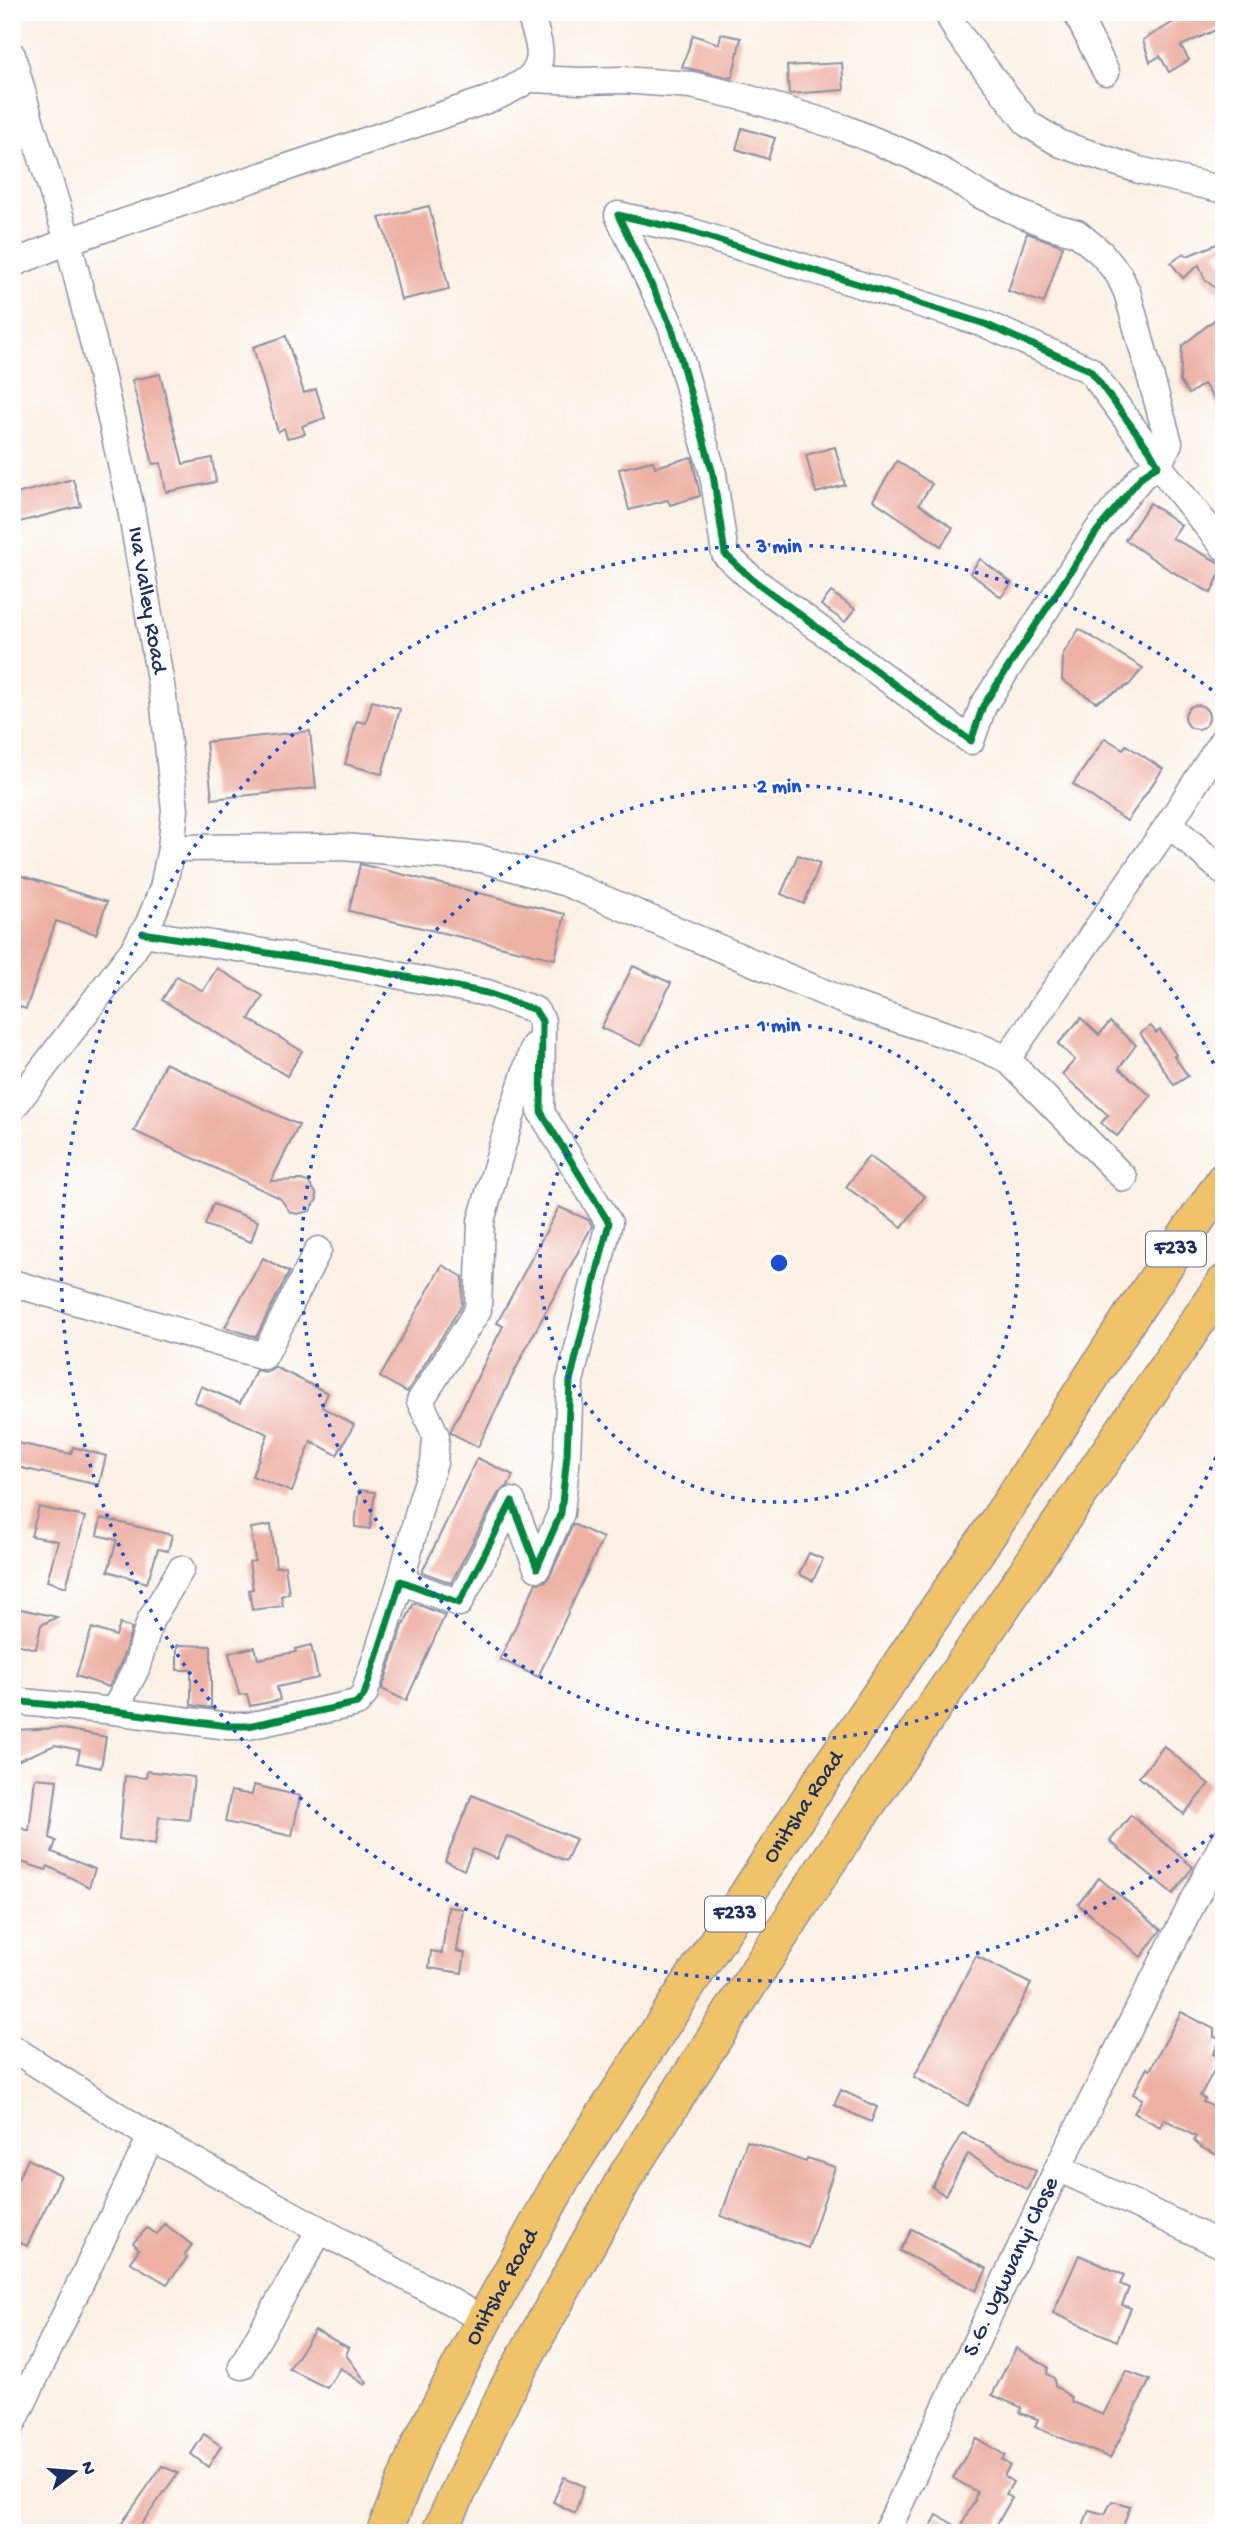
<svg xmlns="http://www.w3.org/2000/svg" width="1236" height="2545" font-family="'Gochi Hand',sans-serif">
<rect width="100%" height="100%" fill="#fff"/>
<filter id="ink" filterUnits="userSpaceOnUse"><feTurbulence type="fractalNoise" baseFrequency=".0143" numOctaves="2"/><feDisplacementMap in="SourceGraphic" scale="14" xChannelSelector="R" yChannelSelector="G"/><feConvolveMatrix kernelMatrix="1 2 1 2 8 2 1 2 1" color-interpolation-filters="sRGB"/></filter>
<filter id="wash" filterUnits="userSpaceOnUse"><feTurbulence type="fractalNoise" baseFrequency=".00686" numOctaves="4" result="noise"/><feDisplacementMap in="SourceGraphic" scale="28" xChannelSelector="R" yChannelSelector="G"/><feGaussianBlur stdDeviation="1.57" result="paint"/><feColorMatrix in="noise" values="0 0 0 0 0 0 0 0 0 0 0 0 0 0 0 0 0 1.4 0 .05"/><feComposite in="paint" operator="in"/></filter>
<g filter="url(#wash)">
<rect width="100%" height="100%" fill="#fbf0e4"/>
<g id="blocks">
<g fill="#edb1a4">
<polygon points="1185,12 1224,12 1224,26 1181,46 1189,60 1169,72 1160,56 1150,62 1143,40 1177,20 1176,16"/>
<polygon points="721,34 741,38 732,78 682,67 693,35 719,44"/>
<polygon points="842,63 844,90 789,94 787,66"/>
<polygon points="742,128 775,138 768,159 736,149"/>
<polygon points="429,206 449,289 401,300 386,236 379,218"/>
<polygon points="1027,233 1063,246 1044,303 1008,291"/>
<polygon points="1222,242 1224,247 1216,252 1224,268 1224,295 1205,280 1199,265 1183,278 1171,263 1184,253 1187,256"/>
<polygon points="1224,312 1224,414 1204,384 1189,394 1180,381 1182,346"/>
<polygon points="286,336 304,393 316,389 325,418 302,426 305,434 287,438 284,428 278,432 253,347"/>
<polygon points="160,374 183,464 212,458 216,482 166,492 161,463 153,464 132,380"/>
<polygon points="835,447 845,485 816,493 806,455"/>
<polygon points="692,457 700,496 670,505 668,500 629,510 619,469 653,461 655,467"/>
<polygon points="897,461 932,484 919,504 953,528 941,546 873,500"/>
<polygon points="73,479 81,506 12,524 12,495"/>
<polygon points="1150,503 1181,525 1172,538 1224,565 1211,593 1171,571 1125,540"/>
<polygon points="980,559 1012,583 1001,597 970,573"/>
<polygon points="831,592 855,609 845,622 821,605"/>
<polygon points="1079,629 1143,668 1129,685 1096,702 1062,680 1063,654"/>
<polygon points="372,701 400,709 382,774 345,764 357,721 366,723"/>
<circle cx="1197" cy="717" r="12"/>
<polygon points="310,731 316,788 212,799 206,742"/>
<polygon points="1105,738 1123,749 1126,745 1163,769 1127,821 1073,784"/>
<polygon points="798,855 820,863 804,904 781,894"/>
<polygon points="360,864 565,914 555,959 349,911"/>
<polygon points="12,873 107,902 96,934 56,921 26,1009 12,1004"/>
<polygon points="633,966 671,983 641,1046 601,1028"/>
<polygon points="217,968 263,996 249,1019 302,1051 287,1076 162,1000 177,976 203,991"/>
<polygon points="1081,1018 1099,1035 1110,1022 1136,1045 1119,1068 1151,1096 1117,1136 1101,1123 1108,1115 1062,1074 1075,1060 1058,1044"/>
<polygon points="1151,1026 1156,1033 1160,1030 1176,1055 1174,1056 1188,1076 1174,1085 1140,1033"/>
<polygon points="165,1063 299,1125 271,1181 301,1180 308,1182 316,1193 317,1199 310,1211 297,1214 290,1212 280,1198 134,1131"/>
<polygon points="869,1156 925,1196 902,1227 846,1187"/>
<polygon points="213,1204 258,1221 251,1242 205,1225"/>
<polygon points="559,1207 589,1220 592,1226 523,1354 478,1447 451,1433 451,1430 503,1326 497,1323"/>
<polygon points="263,1258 289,1272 256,1337 225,1327"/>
<polygon points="442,1265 463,1277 462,1305 407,1392 380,1377"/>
<polygon points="275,1367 328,1393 322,1407 354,1425 337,1455 311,1441 292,1492 252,1476 268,1434 194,1402 201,1386 240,1403 256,1370 266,1372"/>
<polygon points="12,1442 71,1454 73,1447 106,1456 99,1485 12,1466"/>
<polygon points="477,1458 513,1475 508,1486 498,1494 451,1583 422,1572"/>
<polygon points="359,1490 375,1492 370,1529 355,1527"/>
<polygon points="39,1507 85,1517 66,1587 47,1581 58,1541 31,1536"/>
<polygon points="101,1518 172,1535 168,1551 158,1549 147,1583 108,1571 117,1540 97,1535"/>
<polygon points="573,1524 603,1538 538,1677 500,1659 536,1583 546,1581 551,1574"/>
<polygon points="271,1525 276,1567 285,1566 289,1593 281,1596 283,1606 252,1610 249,1590 253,1589 249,1562 255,1561 251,1528"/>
<polygon points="809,1553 823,1559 813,1581 799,1574"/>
<polygon points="414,1603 445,1615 406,1701 382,1689 403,1626"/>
<polygon points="12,1607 57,1617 41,1625 36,1649 12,1643"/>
<polygon points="120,1624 132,1628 121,1663 109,1687 76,1676 92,1628 116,1636"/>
<polygon points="177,1645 211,1646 211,1708 191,1705 191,1670 177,1670"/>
<polygon points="311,1645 318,1678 277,1687 280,1700 250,1706 247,1694 239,1695 229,1653 255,1647 258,1659 296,1652 295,1649"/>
<polygon points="59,1728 106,1737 101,1768 77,1763 80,1750 55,1745 12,1763 12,1739 15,1730"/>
<polygon points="1164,1746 1209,1784 1184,1814 1139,1777"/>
<polygon points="147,1771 194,1777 189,1820 159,1817 155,1845 119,1839 125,1776 146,1778"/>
<polygon points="35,1778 57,1780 50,1838 56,1841 52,1852 95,1869 89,1887 48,1866 46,1870 12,1859 12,1847 19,1827 29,1831"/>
<polygon points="254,1785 300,1796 292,1836 225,1822 231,1791 252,1795"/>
<polygon points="472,1795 576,1839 566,1861 507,1836 497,1859 473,1849 464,1870 445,1861"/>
<polygon points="1131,1815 1193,1867 1173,1894 1110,1841"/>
<polygon points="1099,1878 1161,1930 1141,1957 1078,1904"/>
<polygon points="448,1907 463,1909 457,1951 465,1953 462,1973 429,1968 431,1951 442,1953"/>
<polygon points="976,1956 1031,1984 968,2106 914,2077"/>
<polygon points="1181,2012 1214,2029 1214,2037 1221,2039 1213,2054 1221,2058 1200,2096 1205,2099 1203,2102 1224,2111 1224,2158 1202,2148 1194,2141 1196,2137 1164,2119 1160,2127 1134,2113 1142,2099 1133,2094 1147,2068 1150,2070"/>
<polygon points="841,2090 877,2107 871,2122 834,2105"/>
<polygon points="963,2133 1036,2171 1027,2190 968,2154 945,2195 932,2187"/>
<polygon points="747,2141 806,2162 807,2158 835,2167 808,2248 721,2216"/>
<polygon points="28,2159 61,2176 27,2246 12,2239 12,2190"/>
<polygon points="165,2224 192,2245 184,2255 187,2258 167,2284 130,2262 139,2249 133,2243 147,2228 157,2234"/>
<polygon points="912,2229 987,2269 976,2291 900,2251"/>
<polygon points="1079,2255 1124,2275 1120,2284 1129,2288 1122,2305 1131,2308 1117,2341 1053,2313"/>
<polygon points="315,2330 349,2348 346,2355 367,2383 365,2385 340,2368 327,2388 289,2369"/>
<polygon points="1016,2348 1048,2367 1047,2374 1054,2378 1055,2386 1071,2397 1072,2402 1103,2415 1126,2371 1150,2380 1110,2458 1035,2427 1038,2419 1020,2413 1021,2407 992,2395"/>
<polygon points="204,2434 221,2446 208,2467 191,2454"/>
<polygon points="976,2438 1005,2455 1002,2460 1010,2465 1004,2476 1013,2482 1006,2494 1012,2498 992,2533 927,2533 937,2515 960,2528 975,2500 974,2500 977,2492 953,2478"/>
<polygon points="162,2466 178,2473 135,2533 115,2533"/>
<polygon points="564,2477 584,2486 575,2513 553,2502"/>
<polygon points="1112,2501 1130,2506 1121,2533 1081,2533 1089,2510 1105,2514"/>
</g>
</g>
</g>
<g filter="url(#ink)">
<use href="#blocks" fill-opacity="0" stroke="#8b90a1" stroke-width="2"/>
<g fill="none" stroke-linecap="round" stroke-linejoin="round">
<defs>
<g id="minor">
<polyline points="947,12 958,33 1028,124 1061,144 1139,170 1224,190"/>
<polyline points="1076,12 1106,72"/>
<path id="s1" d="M 12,55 L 29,117 L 68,241 L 99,365 L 131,509 L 163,697 L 175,810 L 171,848 L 163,888 L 149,923 L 134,949 L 12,1109"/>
<polyline points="531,79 581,81 622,80 691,85 747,98 844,128 912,156 947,174 980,195 1021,214 1051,226 1077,233 1101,253 1119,275 1127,292 1169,443 1158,465 1224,547"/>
<polygon points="618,215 689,231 985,324 1090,370 1150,451 1158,465 1142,476 1097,531 983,706 971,741 752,579 725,554 713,474 672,328"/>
<path d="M 12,264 L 68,241 L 493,98 C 545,75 548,65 529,12"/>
<polyline points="1169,824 1224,738"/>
<polyline points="171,848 343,847 482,859 566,883 851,1004 971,1043 1007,1059 1124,1178"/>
<polyline points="1007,1059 1169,824 1224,872"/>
<polyline points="12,1283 264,1356 318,1250"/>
<polyline points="401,1581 422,1499 434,1463 436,1436 420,1401 478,1310 481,1221 508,1126 534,1046"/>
<polyline points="12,1701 114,1711 228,1726 248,1726 357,1703 364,1695 401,1581 459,1603 512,1501 537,1568 561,1513 567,1455 570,1381 609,1223 541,1112 542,1021 535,1010 487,993 356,967 143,933"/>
<polyline points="114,1711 136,1669 150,1621 181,1569"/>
<polyline points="12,2048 151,2137 484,2320"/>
<polyline points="1058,2168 1224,2246"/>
<polyline points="242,2366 320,2230"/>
<polyline points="12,2425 151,2137"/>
<path id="s2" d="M 886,2533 L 1058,2168 L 1224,1841"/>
</g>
<g id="major">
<path id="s3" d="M 384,2533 L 419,2445 L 484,2320 L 563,2178 L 818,1785 L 1013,1498 L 1129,1319 L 1224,1180"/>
<polyline points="439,2533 506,2391 627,2174 826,1865 1224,1283"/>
</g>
</defs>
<use href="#minor" stroke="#8b90a1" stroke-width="29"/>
<use href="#major" stroke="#8b90a1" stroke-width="38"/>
<use href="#minor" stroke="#fff" stroke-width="26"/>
<use href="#major" stroke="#f1c369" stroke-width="35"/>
<defs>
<g id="cycleway">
<polygon points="618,215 689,231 985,324 1090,370 1150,451 1158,465 1142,476 1097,531 983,706 971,741 752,579 725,554 713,474 672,328"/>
<polyline points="12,1701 114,1711 228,1726 248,1726 357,1703 364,1695 401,1581 459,1603 512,1501 537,1568 561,1513 567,1455 570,1381 609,1223 541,1112 542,1021 535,1010 487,993 356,967 143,933"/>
</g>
</defs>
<use href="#cycleway" stroke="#fff" stroke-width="11"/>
<use href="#cycleway" stroke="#00873e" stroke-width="7"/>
</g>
</g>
<g fill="none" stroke="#1d4ed8" stroke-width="3.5" stroke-dasharray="3.5 7">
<circle cx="779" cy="1263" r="239"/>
<path d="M1224 1438A478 478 0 1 1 1224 1088"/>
<path d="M1221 1829A718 718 0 1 1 1221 697"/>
</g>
<g text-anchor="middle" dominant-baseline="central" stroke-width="5" stroke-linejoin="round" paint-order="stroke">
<g fill="#fff" stroke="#5f6d8e" stroke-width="2">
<rect x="1146" y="1231.5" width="60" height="35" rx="5"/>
<rect x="705" y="1896.5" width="60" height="35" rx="5"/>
</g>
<g font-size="21" font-weight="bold" fill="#1b2f5e">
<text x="1176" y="1249">F233</text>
<text x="735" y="1914">F233</text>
</g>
<g font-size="23" fill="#1b2f5e" stroke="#fff">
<text stroke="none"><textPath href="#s1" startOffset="562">Iva Valley Road</textPath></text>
<text stroke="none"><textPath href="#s3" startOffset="840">Onitsha Road</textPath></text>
<text stroke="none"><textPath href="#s2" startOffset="294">S.G. Ugwuanyi Close</textPath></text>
<text stroke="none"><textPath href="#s3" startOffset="273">Onitsha Road</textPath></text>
</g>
</g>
<circle cx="779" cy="1263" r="10" fill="#1d4ed8" stroke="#fff" stroke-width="3.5"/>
<g font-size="21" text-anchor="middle" font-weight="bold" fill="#1d4ed8" stroke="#fff" stroke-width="5" stroke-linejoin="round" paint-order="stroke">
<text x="779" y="552">3 min</text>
<text x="779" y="792">2 min</text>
<text x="779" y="1031">1 min</text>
</g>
<rect width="1236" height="2545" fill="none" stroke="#fff" stroke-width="42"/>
<g transform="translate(74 2472) rotate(74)" stroke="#ffffff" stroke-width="5" paint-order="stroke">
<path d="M0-5L12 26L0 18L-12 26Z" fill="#1b2f5e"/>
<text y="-10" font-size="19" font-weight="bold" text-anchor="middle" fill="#1b2f5e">N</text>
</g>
</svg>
